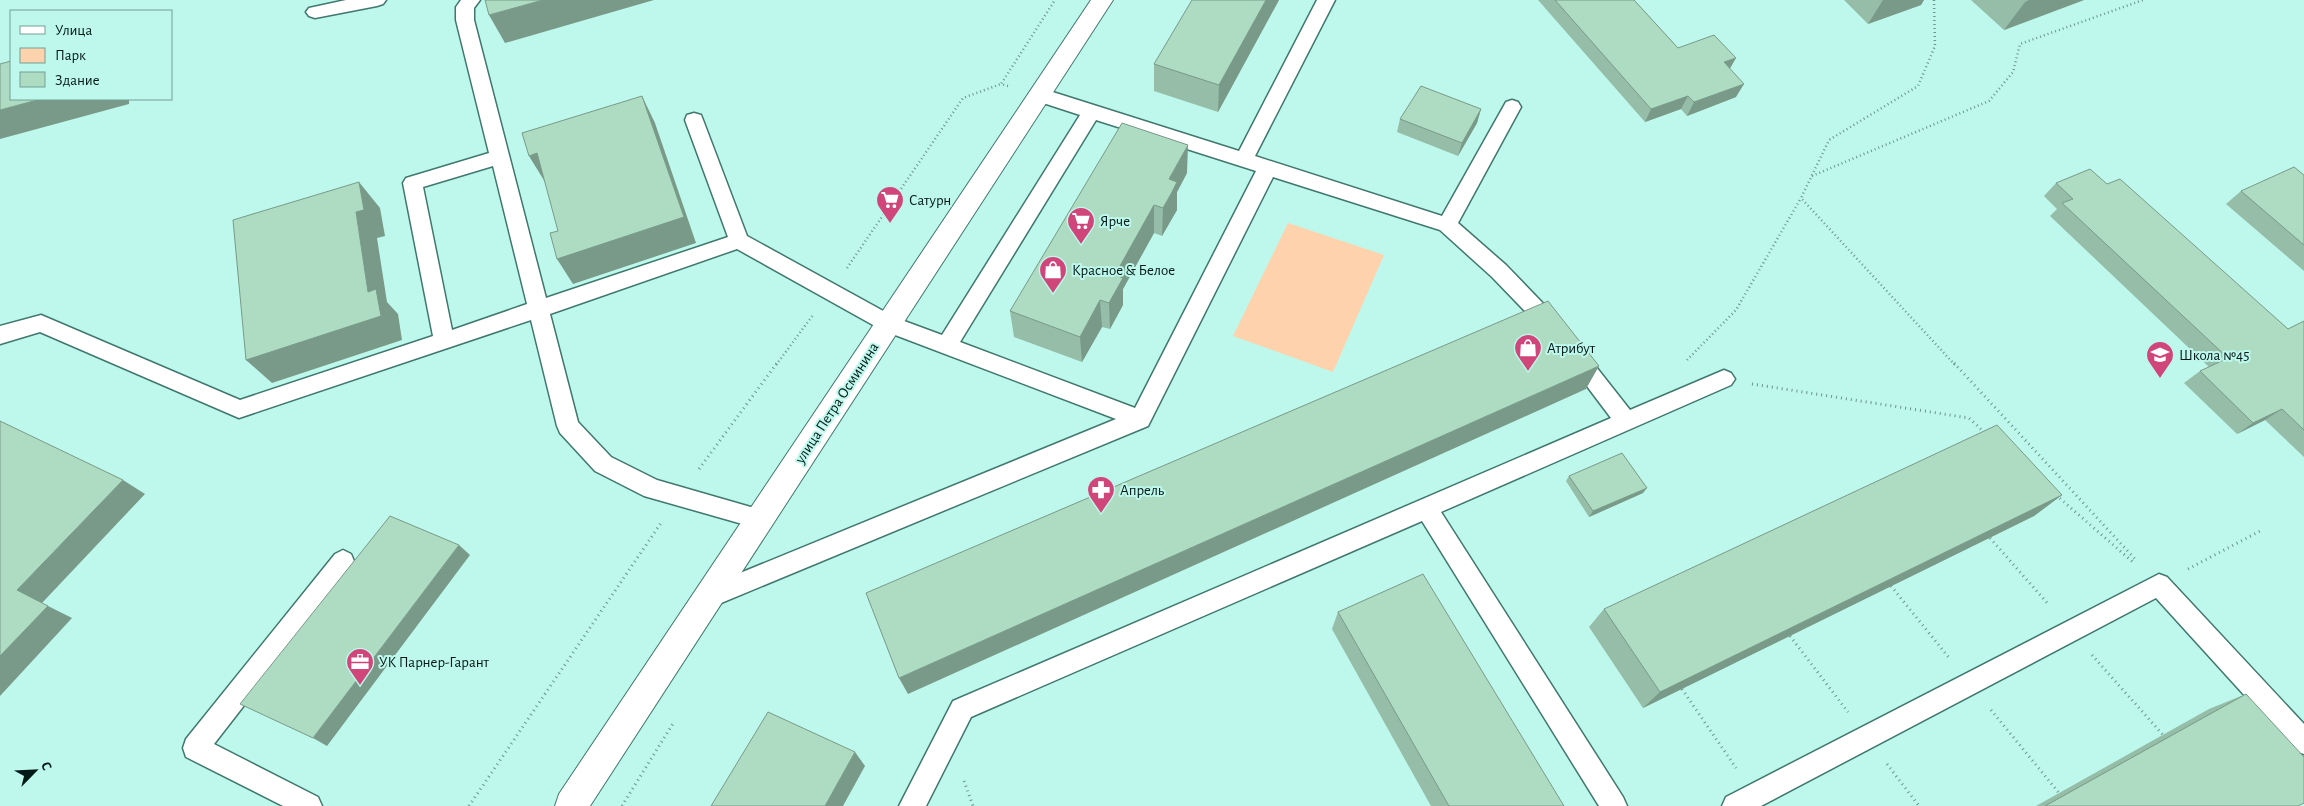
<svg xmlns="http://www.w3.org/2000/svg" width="2304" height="806" font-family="'Alegreya Sans',sans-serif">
<rect width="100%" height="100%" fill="#bef8ec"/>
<polygon fill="#fed2ad" points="1288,223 1384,255 1333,372 1233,336"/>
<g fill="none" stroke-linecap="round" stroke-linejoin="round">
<defs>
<g id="service">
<polygon points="346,0 386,0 383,4 377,6 315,18 309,16 306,12 309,8"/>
<path d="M 461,0 L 480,0 L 474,8 L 474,20 L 546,298 L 728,237 L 685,120 L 687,115 L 694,113 L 701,115 L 703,120 L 747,236 L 896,318 L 942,335 L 1080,115 L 1034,100 L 1031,95 L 1034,90 L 1040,88 L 1239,151 L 1317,0 L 1335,0 L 1255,156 L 1442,216 L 1506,102 L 1512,100 L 1518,102 L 1521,107 L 1458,223 L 1506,265 L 1560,321 L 1563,327 L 1560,333 L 1553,335 L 1546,333 L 1492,277 L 1440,230 L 1273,177 L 1148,426 L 709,608 L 701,605 L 697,597 L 701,589 L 1116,419 L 882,330 L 737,249 L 550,314 L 578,422 L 611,457 L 657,480 L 768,512 L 771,519 L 768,526 L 760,529 L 644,496 L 595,471 L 560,433 L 557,426 L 531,320 L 239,418 L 40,332 L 0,344 L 0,326 L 41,315 L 240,400 L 433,336 L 403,183 L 406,178 L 489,153 L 456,20 L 456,7 ZM 1096,120 L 1256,171 L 1135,408 L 960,342 ZM 493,166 L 527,304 L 452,330 L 423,187 Z"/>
<polygon points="1575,346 1582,349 1630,410 1724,370 1731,373 1735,379 1731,385 1441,512 1623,797 1627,806 1599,806 1422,521 971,717 926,806 899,806 953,701 1611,418 1568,361 1565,355 1568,349"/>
<polygon points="343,550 351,554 354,561 351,568 214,744 318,797 322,806 283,806 186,757 183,748 186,739 335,554"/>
<polygon points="2159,574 2167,577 2304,724 2304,754 2295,751 2156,598 1761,806 1722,806 1726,797"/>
</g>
<polygon id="secondary" points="1091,0 1113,0 590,806 555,806 559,794"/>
</defs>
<use href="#service" stroke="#40776e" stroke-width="3"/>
<use href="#secondary" stroke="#40776e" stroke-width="2"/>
<g stroke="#6b958d" stroke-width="2.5" stroke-dasharray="1 3" stroke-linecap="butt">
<polyline points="1934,0 1935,46 1918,86 1829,140 1801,198 1955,365"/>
<polyline points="1008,86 1001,84 1055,0"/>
<polyline points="1812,176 1989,101 2013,72 2020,44 2143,0"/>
<polyline points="847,268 963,98 1001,84"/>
<polyline points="1687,360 1736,310 1801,198"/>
<polyline points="776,365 813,315"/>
</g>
<g stroke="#6b958d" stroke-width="3" stroke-dasharray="1 4" stroke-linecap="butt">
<polyline points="1954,363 2136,560"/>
<polyline points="1752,384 1969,418 1985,433"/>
<polyline points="699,469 777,363"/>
<polyline points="2056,495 2134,563"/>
<polyline points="1990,538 2049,605"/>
<polyline points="2188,569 2262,530"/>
<polyline points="1891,586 1950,659"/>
<polyline points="1790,636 1848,712"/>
<polyline points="2092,655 2163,735"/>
<polyline points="1682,689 1736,768"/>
<polyline points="1991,710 2059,793"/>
<polyline points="1887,764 1919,806"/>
<polyline points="964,781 973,806"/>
<polyline points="469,806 661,523"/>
<polyline points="622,806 674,722"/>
</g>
<use href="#service" fill="#fff" fill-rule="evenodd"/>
<use href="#secondary" fill="#fff" fill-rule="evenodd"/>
</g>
<g fill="#95bda7">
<polygon points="1279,0 1218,112 1154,91 1154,64"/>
<polygon points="1538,0 1634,0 1678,48 1730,69 1736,97 1687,116 1681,109 1645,122"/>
<polygon points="1844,0 1924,0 1921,5 1868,24"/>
<polygon points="1971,0 2084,0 2004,30"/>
<polygon points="1481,109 1477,123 1458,156 1397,132 1400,119"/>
<polygon points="1187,173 1177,192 1177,210 1170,222 1162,236 1154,233 1123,289 1123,305 1110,329 1102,327 1082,362 1014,337 1010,311"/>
<polygon points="2304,175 2304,271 2226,204 2241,191"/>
<polygon points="2056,183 2107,184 2288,329 2304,321 2304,457 2265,420 2237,434 2184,383 2200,371 2209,367 2050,216 2057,209 2044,196"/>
<polygon points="1569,476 1643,493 1589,517 1566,481"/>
<polygon points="2062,495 2034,516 1643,708 1589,627 1604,609"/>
<polygon points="1338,612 1564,806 1431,806 1332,629"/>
<polygon points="2246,694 2298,806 2036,806 2209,709"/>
</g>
<g fill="#799a88">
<polygon points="543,0 654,0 505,43 489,15"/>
<polygon points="1266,0 1279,0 1218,112 1219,85"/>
<polygon points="1883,0 1924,0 1921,5 1868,24"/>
<polygon points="2029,0 2084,0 2004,30 2025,2"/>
<polygon points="1736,58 1728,72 1724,62"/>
<polygon points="1744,84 1736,97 1687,116 1694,102"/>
<polygon points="642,96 655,123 696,243 573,284 557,259"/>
<polygon points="1688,96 1681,109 1645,122 1651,109"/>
<polygon points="41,99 129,99 129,104 0,139 0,110"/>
<polygon points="1481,109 1477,123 1458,156 1462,143"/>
<polygon points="1188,145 1187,173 1177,192 1177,210 1162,236 1163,208 1169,179"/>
<polygon points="537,153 545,182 529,156"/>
<polygon points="359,182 380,208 385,236 377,238 387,302 398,314 402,340 272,383 246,360 368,292 356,212"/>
<polygon points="1154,205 1154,233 1123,289 1123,305 1110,329 1109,303 1115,275"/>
<polygon points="1100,300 1102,327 1082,362 1080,337"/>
<polygon points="1599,366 1586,389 908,694 899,678"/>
<polygon points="2282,409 2265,420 2237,434 2253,423"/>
<polygon points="123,480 145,494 42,603 72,618 0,696 0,656 17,590"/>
<polygon points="1647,488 1643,493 1589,517 1593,511"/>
<polygon points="2062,495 2034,516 1643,708 1660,692"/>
<polygon points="459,545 470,555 327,746 313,738"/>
<polygon points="855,752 865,766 843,806 825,806"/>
</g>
<g fill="#addcc2" stroke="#799a88">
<polygon points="485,0 543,0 489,15"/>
<polygon points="1192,0 1266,0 1219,85 1154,64"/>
<polygon points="1555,0 1634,0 1678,48 1714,35 1736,58 1724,62 1744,84 1694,102 1688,96 1651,109"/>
<polygon points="11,61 11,99 41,99 0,110 0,64"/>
<polygon points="1421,86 1481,109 1462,143 1400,119"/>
<polygon points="642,96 684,217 557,259 550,233 558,231 537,153 529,156 522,133"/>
<polygon points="1122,123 1188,145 1169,179 1177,182 1171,194 1163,208 1154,205 1115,275 1123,278 1109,303 1100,300 1080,337 1010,311"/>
<polygon points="2294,167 2304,175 2304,245 2241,191"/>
<polygon points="2090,169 2107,184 2120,179 2288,329 2304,321 2304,430 2282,409 2253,423 2200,371 2228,358 2062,203 2073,199 2056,183"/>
<polygon points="359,182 364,210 356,212 368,292 376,289 381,316 246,360 233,220"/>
<polygon points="1548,301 1599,366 899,678 866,593"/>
<polygon points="0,421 123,480 17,590 48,606 0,656"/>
<polygon points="1997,425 2062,495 1660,692 1604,609"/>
<polygon points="1622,453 1647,488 1593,511 1569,476"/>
<polygon points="390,516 459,545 313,738 240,704"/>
<polygon points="1423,574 1564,806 1449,806 1338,612"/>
<polygon points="2246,694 2304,757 2304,803 2298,806 2045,806"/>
<polygon points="768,712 855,752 825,806 711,806"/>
</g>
<defs>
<symbol id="supermarket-pin" viewBox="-11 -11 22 30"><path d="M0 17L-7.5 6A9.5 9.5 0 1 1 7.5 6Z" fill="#d0457a" stroke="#bef8ec"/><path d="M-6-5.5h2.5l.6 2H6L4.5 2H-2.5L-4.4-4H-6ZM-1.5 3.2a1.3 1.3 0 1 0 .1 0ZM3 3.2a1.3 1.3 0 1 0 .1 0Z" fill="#fff"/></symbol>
<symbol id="shop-pin" viewBox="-11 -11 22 30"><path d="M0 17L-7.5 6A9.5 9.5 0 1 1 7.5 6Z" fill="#d0457a" stroke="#bef8ec"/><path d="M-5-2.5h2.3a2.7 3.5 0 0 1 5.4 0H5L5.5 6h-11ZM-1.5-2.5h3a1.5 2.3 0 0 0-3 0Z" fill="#fff"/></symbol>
<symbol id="school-pin" viewBox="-11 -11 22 30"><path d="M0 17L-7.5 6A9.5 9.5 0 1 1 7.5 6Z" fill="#d0457a" stroke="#bef8ec"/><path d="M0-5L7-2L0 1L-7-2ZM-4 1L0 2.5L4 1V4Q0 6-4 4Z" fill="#fff"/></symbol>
<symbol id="pharmacy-pin" viewBox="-11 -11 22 30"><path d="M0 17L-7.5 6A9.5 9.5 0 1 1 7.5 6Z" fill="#d0457a" stroke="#bef8ec"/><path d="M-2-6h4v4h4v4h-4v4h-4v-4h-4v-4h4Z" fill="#fff"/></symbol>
<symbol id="office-pin" viewBox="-11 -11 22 30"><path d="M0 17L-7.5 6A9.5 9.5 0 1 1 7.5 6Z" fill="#d0457a" stroke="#bef8ec"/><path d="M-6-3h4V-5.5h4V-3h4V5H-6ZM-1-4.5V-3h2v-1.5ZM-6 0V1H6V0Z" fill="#fff"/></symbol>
</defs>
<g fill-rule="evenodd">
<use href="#supermarket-pin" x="874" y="184" width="32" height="43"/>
<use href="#supermarket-pin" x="1065" y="205" width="32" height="43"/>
<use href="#shop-pin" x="1037" y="254" width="32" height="43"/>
<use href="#shop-pin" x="1512" y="332" width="32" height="43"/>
<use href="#school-pin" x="2144" y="339" width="32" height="43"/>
<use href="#pharmacy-pin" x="1085" y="474" width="32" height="43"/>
<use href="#office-pin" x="344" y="646" width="32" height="43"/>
</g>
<g text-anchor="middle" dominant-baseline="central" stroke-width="4" stroke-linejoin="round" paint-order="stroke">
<g font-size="15" fill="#031915" stroke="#bef8ec" text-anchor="start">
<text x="909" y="200">Сатурн</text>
<text x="1100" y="221">Ярче</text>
<text x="1072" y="270">Красное &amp; Белое</text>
<text x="1547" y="348">Атрибут</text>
<text x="2179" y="355">Школа №45</text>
<text x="1120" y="490">Апрель</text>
<text x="379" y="662">УК Парнер-Гарант</text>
</g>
<g font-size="15" fill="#031915" stroke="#bef8ec">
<text transform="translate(837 403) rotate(-57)">улица Петра Осминина</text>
</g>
</g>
<rect x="10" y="10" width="162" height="90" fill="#bef8ec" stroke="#739f96"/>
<rect x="20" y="26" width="25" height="8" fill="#ffffff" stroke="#739f96"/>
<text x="55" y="35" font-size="15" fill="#031915">Улица</text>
<rect x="20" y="48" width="25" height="15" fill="#fed2ad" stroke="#739f96"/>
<text x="55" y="60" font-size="15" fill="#031915">Парк</text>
<rect x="20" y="72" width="25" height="15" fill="#addcc2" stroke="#739f96"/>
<text x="55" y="85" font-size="15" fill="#031915">Здание</text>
<g transform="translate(35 771) rotate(66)" stroke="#bef8ec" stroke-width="4" paint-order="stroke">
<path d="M0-4L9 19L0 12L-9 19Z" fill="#031915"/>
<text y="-8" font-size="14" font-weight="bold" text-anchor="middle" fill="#031915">С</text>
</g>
</svg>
